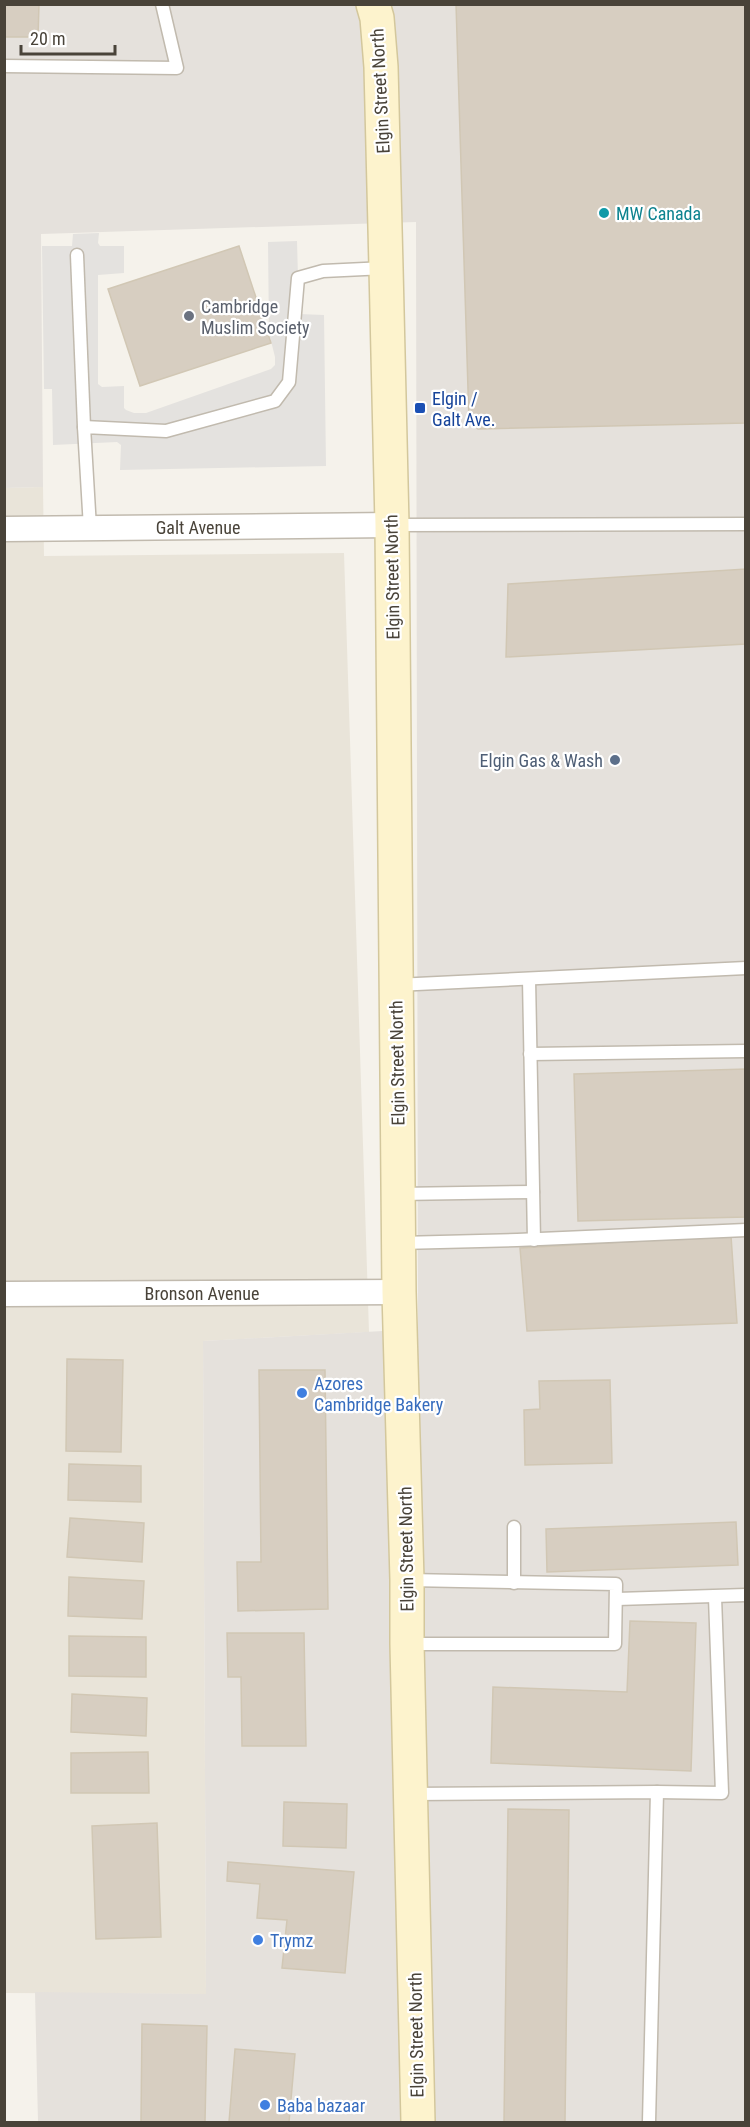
<svg xmlns="http://www.w3.org/2000/svg" width="750" height="2127" font-family="'Roboto Condensed',sans-serif">
<rect width="100%" height="100%" fill="#f5f2eb"/>
<polygon fill="#e9e4d9" points="43,487 44,556 344,553 369,1332 203,1341 206,1994 5,1993 4,488"/>
<polygon fill="#e5e1dc" points="4,5 745,5 745,2122 38,2122 35,1992 206,1994 203,1341 418,1329 416,222 41,234 43,487 5,488"/>
<polygon fill="#e4e2df" points="99,233 98,243 100,246 124,246 124,273 98,275 98,384 102,387 124,386 124,408 126,410 134,413 146,413 271,369 275,365 275,357 269,333 268,242 297,241 299,314 324,315 326,466 120,470 121,445 117,442 53,445 52,389 44,389 42,246 72,246 73,234"/>
<g fill="#d7cec1" stroke="#d1c7b4" stroke-width="1.5">
<polygon points="4,4 39,4 38,37 4,37"/>
<polygon points="456,4 746,4 746,423 478,429 469,421"/>
<polygon points="239,246 271,343 140,386 108,289"/>
<polygon points="746,569 746,644 506,657 508,584"/>
<polygon points="746,1069 746,1217 578,1221 574,1074"/>
<polygon points="731,1236 737,1323 527,1331 520,1248"/>
<polygon points="67,1359 123,1360 121,1452 66,1451"/>
<polygon points="259,1370 325,1370 328,1609 238,1611 237,1562 261,1562"/>
<polygon points="610,1380 612,1463 525,1465 524,1410 540,1409 539,1381"/>
<polygon points="69,1464 141,1466 141,1502 68,1500"/>
<polygon points="70,1518 144,1523 142,1562 67,1557"/>
<polygon points="736,1522 738,1565 547,1572 546,1529"/>
<polygon points="69,1577 144,1581 142,1619 68,1616"/>
<polygon points="630,1621 696,1623 691,1771 491,1763 493,1687 627,1692"/>
<polygon points="227,1633 304,1633 306,1746 242,1746 241,1677 228,1677"/>
<polygon points="69,1636 146,1637 146,1677 69,1676"/>
<polygon points="72,1694 147,1698 146,1736 71,1732"/>
<polygon points="148,1752 149,1793 71,1793 71,1753"/>
<polygon points="284,1802 347,1804 346,1848 283,1846"/>
<polygon points="508,1809 569,1810 565,2122 504,2122"/>
<polygon points="157,1823 161,1937 96,1939 92,1826"/>
<polygon points="228,1862 354,1872 345,1973 282,1968 287,1920 257,1918 260,1884 227,1881"/>
<polygon points="142,2024 207,2026 205,2122 141,2122"/>
<polygon points="235,2049 295,2054 289,2122 229,2122"/>
</g>
<g fill="none" stroke-linecap="round" stroke-linejoin="round">
<defs>
<g id="lane">
<polyline points="4,66 177,68 162,4"/>
<polyline points="77,255 84,427"/>
<polyline points="393,525 746,524"/>
<polyline points="90,528 84,427 166,431 275,401 289,382 298,278 323,271 385,268"/>
<polyline points="529,979 534,1240"/>
<polyline points="396,985 746,968"/>
<polyline points="530,1054 746,1051"/>
<polyline points="399,1194 533,1192"/>
<polyline points="400,1243 517,1240 746,1230"/>
<polyline points="514,1583 514,1527"/>
<polyline points="617,1599 746,1595"/>
<polyline points="408,1644 615,1644 616,1584 409,1580"/>
<polyline points="657,1792 722,1793 715,1597"/>
<polyline points="412,1794 657,1792 649,2122"/>
</g>
<g id="street">
<polyline points="4,529 392,525"/>
<polyline points="4,1294 399,1292"/>
</g>
<polyline id="secondary" points="373,4 377,18 381,67 386,268 392,525 399,1292 407,1580 407,1644 418,2122"/>
</defs>
<use href="#lane" stroke="#c1baae" stroke-width="15"/>
<use href="#street" stroke="#c1baae" stroke-width="27"/>
<use href="#secondary" stroke="#d3c79c" stroke-width="36"/>
<use href="#lane" stroke="#fff" stroke-width="12"/>
<use href="#street" stroke="#fff" stroke-width="24"/>
<use href="#secondary" stroke="#fdf3cd" stroke-width="33"/>
</g>
<circle fill="#0f9aa8" stroke="#fff" stroke-width="2" cx="604" cy="213" r="6"/>
<circle fill="#6b7280" stroke="#fff" stroke-width="2" cx="189" cy="316" r="6"/>
<rect fill="#1a4fb4" stroke="#fff" stroke-width="2" x="414" y="402" width="12" height="12" rx="3"/>
<circle fill="#5c6f8a" stroke="#fff" stroke-width="2" cx="615" cy="760" r="6"/>
<g fill="#3f7fe0" stroke="#fff" stroke-width="2">
<circle cx="302" cy="1393" r="6"/>
<circle cx="258" cy="1940" r="6"/>
<circle cx="265" cy="2105" r="6"/>
</g>
<g text-anchor="middle" dominant-baseline="central" stroke-width="4.5" stroke-linejoin="round" paint-order="stroke">
<g font-size="18" fill="#494339" stroke="#fff">
<text transform="translate(380 91) rotate(-93)">Elgin Street North</text>
<text x="198" y="527">Galt Avenue</text>
<text transform="translate(392 577) rotate(-91)">Elgin Street North</text>
<text transform="translate(397 1063) rotate(-91)">Elgin Street North</text>
<text x="202" y="1293">Bronson Avenue</text>
<text transform="translate(406 1549) rotate(-91)">Elgin Street North</text>
<text transform="translate(416 2035) rotate(-91)">Elgin Street North</text>
</g>
<g font-size="18" fill="#0d838f" stroke="#fff" text-anchor="start">
<text x="616" y="213">MW Canada</text>
</g>
<g font-size="18" fill="#5b616d" stroke="#fff" text-anchor="start">
<text x="201" y="306">Cambridge<tspan x="201" dy="21">Muslim Society</tspan></text>
</g>
<g font-size="18" fill="#164399" stroke="#fff" text-anchor="start">
<text x="432" y="398">Elgin /<tspan x="432" dy="21">Galt Ave.</tspan></text>
</g>
<g font-size="18" fill="#4e5e75" stroke="#fff" text-anchor="end">
<text x="603" y="760">Elgin Gas &amp; Wash</text>
</g>
<g font-size="18" fill="#366cbe" stroke="#fff" text-anchor="start">
<text x="314" y="1383">Azores<tspan x="314" dy="21">Cambridge Bakery</tspan></text>
<text x="270" y="1940">Trymz</text>
<text x="277" y="2105">Baba bazaar</text>
</g>
</g>
<rect width="750" height="2127" fill="none" stroke="#494339" stroke-width="12"/>
<path d="M21 45v9h94v-9" fill="none" stroke="#494339" stroke-width="3"/>
<text x="30" y="45" font-size="18" fill="#494339" stroke="#ffffff" stroke-width="4.5" paint-order="stroke">20 m</text>
</svg>
